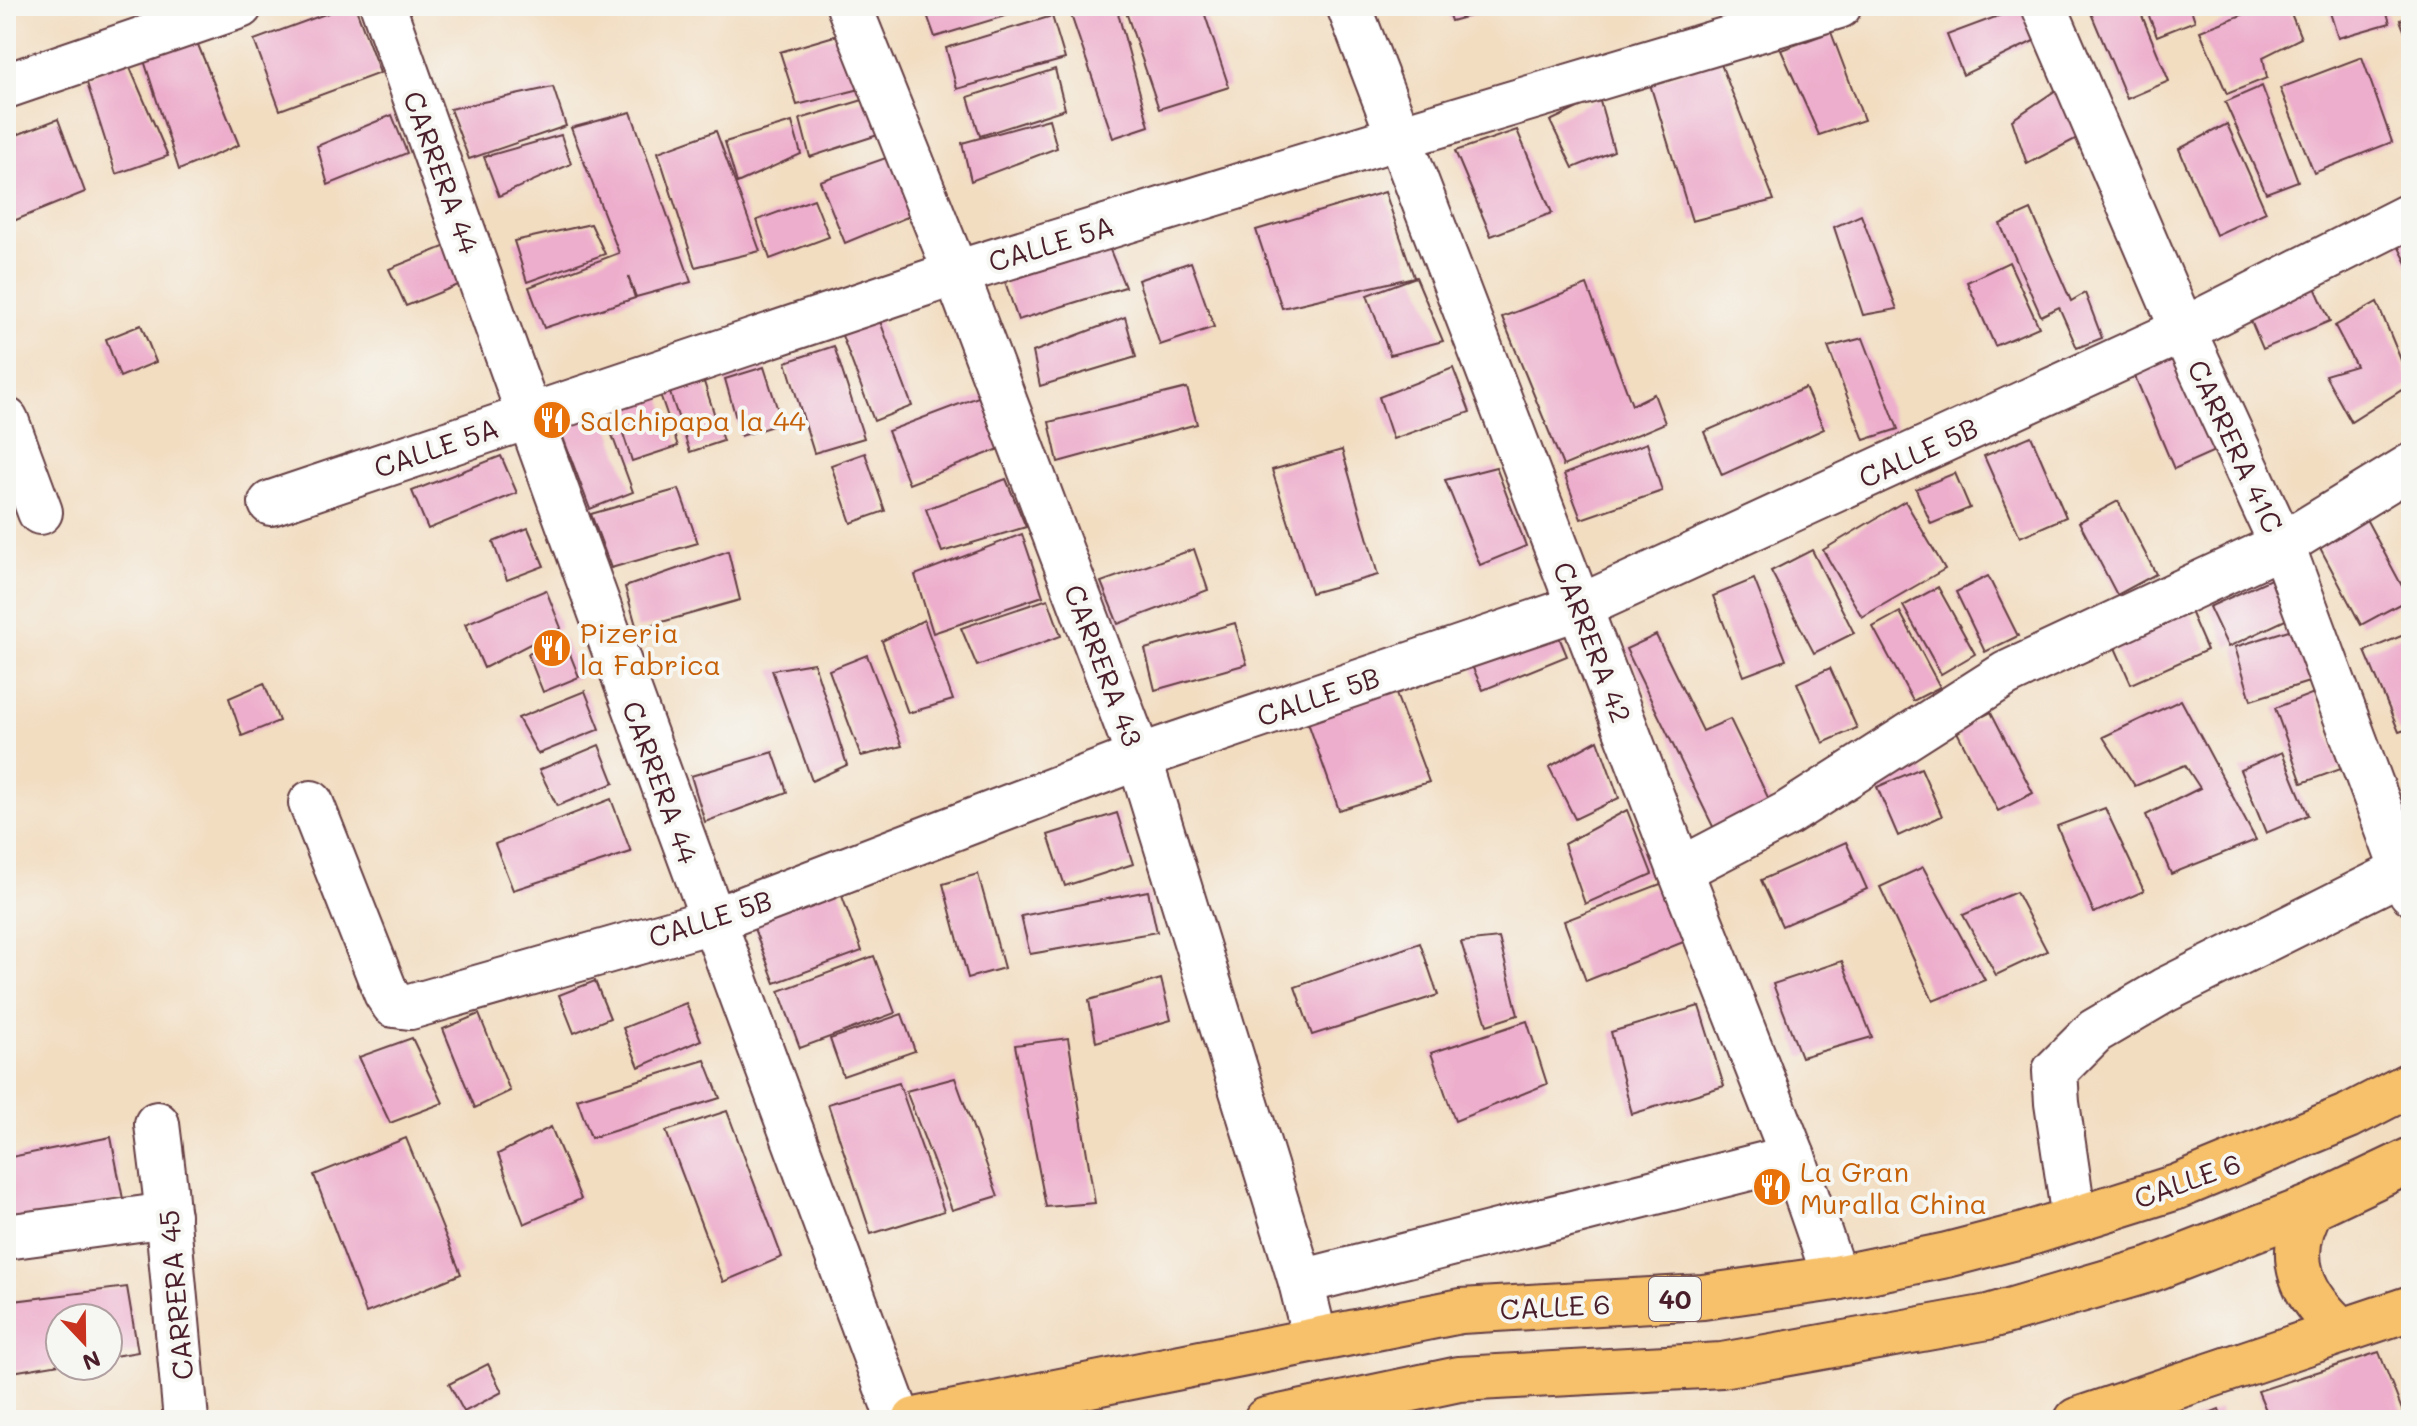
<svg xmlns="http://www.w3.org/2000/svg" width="2417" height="1426" font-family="Mali,sans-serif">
<rect width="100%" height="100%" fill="#f6f6f2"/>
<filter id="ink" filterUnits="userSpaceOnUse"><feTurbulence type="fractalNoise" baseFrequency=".0125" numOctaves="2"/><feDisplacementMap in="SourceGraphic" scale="16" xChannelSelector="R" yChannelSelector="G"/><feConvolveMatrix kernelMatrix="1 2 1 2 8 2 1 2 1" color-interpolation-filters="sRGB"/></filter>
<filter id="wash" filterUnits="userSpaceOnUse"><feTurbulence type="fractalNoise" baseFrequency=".006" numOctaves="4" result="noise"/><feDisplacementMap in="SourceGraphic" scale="32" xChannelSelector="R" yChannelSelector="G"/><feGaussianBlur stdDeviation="1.8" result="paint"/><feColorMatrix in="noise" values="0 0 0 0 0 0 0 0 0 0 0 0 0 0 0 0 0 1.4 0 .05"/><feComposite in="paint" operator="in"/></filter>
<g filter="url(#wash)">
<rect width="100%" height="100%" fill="#f2ddc1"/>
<g id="blocks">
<g fill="#edadcc">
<polygon points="347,6 355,6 380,73 280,110 254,40"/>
<polygon points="924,6 1027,6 1028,9 935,37"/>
<polygon points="1116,6 1149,126 1113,138 1071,15"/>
<polygon points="1124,6 1202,6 1229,87 1159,109"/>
<polygon points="1446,6 1490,6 1491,10 1451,21"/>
<polygon points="2025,6 2042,37 1963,75 1947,35"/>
<polygon points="2088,6 2138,6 2169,81 2127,99"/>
<polygon points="2145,6 2190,6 2195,21 2157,36"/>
<polygon points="2265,6 2288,6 2301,38 2263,57 2267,78 2227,94 2200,31"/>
<polygon points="2328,6 2385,6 2390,23 2338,38"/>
<polygon points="1052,16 1065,59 957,89 946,48"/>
<polygon points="2411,17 2411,48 2400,20"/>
<polygon points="858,29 876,85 797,105 780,52"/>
<polygon points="1831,32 1864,120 1819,135 1781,50"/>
<polygon points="194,35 239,145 179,170 142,54"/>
<polygon points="125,56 168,156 116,174 86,80"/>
<polygon points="2362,57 2392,142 2314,173 2280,88"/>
<polygon points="1719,59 1774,200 1692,221 1650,84"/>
<polygon points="1055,69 1065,109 980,136 968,97"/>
<polygon points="2065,84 2089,132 2027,164 2012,120"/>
<polygon points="2262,86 2298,181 2266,193 2225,102"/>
<polygon points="553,87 566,126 469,159 450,109"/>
<polygon points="876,96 887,132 810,157 800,119"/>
<polygon points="1599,98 1614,151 1573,168 1550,121"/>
<polygon points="631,112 691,282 636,297 628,276 635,298 544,328 529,287 619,253 571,128"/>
<polygon points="392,115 407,153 328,185 317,146"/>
<polygon points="58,119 85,192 6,224 6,139"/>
<polygon points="1049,119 1057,148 971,181 962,143"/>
<polygon points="792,122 801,154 737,183 725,142"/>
<polygon points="2227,124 2266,212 2216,235 2179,149"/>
<polygon points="1517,130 1552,213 1491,236 1455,151"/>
<polygon points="716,131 760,251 695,267 658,152"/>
<polygon points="561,135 571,164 499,196 484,157"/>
<polygon points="903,152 922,211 845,243 820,181"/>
<polygon points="1385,192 1414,277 1282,308 1256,230"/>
<polygon points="814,199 829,237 770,259 757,220"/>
<polygon points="2031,210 2071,301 2085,293 2102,338 2077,348 2059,307 2041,316 2000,224"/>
<polygon points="1861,215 1897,309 1863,315 1834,227"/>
<polygon points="591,224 605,254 527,282 514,241"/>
<polygon points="2411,227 2411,271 2393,236"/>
<polygon points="1106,240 1125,287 1018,320 1002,273"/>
<polygon points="451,244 466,282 406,306 389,269"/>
<polygon points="1191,262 1214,327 1160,345 1138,280"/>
<polygon points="2009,262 2039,327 1995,346 1967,282"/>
<polygon points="1416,277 1443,341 1390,355 1367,295"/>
<polygon points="1587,285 1632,405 1654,394 1665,423 1563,466 1502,317"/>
<polygon points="2314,285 2330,321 2263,349 2248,314"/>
<polygon points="2377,302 2411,384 2351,422 2325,375 2356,366 2335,326"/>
<polygon points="878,316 912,406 874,421 840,330"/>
<polygon points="1125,317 1136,357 1040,386 1033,352"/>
<polygon points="141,325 156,362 120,377 106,339"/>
<polygon points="1863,338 1898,429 1864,440 1828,347"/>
<polygon points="2181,345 2219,449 2174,469 2131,367"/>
<polygon points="834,346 864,438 814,453 786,362"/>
<polygon points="764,367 782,423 741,436 725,379"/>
<polygon points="1453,368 1470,412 1393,439 1379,397"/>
<polygon points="704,382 723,441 690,452 670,393"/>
<polygon points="1187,388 1197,424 1058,462 1049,422"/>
<polygon points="1805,388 1824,429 1722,475 1704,432"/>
<polygon points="660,394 678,446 632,461 615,409"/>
<polygon points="986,394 1007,446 909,484 888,431"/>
<polygon points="602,408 633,492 590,509 558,424"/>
<polygon points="2031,436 2066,517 2020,537 1984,456"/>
<polygon points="1647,443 1662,491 1581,519 1564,474"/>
<polygon points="1342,450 1378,575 1311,593 1272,470"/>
<polygon points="865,453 885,511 851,523 831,465"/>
<polygon points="501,456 517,493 428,529 412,491"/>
<polygon points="1496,467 1526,546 1480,565 1445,480"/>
<polygon points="1955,473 1970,508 1931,524 1916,489"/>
<polygon points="1006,479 1026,527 942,552 926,509"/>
<polygon points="679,489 698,543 611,568 591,514"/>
<polygon points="1905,501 1945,569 1862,617 1823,550"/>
<polygon points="2118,501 2156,574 2117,595 2079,522"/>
<polygon points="2366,519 2409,599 2361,625 2318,544"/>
<polygon points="528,528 544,566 507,580 493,542"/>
<polygon points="1022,534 1043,596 933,633 915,575"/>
<polygon points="1194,549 1208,590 1118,624 1101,582"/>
<polygon points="1812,550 1854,633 1814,653 1771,571"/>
<polygon points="728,551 740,600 637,629 625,587"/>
<polygon points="1988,576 2018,636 1985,652 1956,592"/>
<polygon points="2275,577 2294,616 2228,647 2209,607"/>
<polygon points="1754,579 1786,660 1744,676 1713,596"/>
<polygon points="1938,587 1975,654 1941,674 1903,606"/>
<polygon points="546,590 561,628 484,668 465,624"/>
<polygon points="1048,599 1061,636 977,666 961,628"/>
<polygon points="2189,609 2207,650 2131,684 2113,643"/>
<polygon points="1900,612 1940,687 1913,701 1873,627"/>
<polygon points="1551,618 1567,656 1483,690 1466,653"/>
<polygon points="924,620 953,700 908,713 882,641"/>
<polygon points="1235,623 1247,664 1155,690 1145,649"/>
<polygon points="2295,628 2312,681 2251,700 2235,647"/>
<polygon points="2411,632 2411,728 2399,732 2365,651"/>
<polygon points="1656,635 1703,731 1730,719 1778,818 1722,845 1626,649"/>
<polygon points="564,639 579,677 543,692 528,654"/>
<polygon points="867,655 902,746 861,756 829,670"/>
<polygon points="814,663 847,765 812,781 772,670"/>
<polygon points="1830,668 1857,728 1823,743 1797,683"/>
<polygon points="1390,678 1429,782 1339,810 1305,714"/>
<polygon points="264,683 279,721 242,736 229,698"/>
<polygon points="585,691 600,729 538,754 518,718"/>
<polygon points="2314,693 2341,769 2302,783 2275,708"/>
<polygon points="2181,700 2256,840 2171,874 2146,815 2200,788 2185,765 2135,786 2103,737"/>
<polygon points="1991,712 2033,793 1998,811 1956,730"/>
<polygon points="1598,740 1619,798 1575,819 1549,767"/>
<polygon points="599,745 614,783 557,806 539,770"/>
<polygon points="773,752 787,792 705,822 691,776"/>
<polygon points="2282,752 2308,815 2266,833 2240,770"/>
<polygon points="1921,768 1942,816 1898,836 1877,787"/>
<polygon points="611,799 631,852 513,890 495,844"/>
<polygon points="2105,808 2144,891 2094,913 2057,826"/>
<polygon points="1627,810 1652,874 1585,904 1564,844"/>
<polygon points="1117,813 1133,864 1065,886 1048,835"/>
<polygon points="1846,842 1867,889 1782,926 1761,880"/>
<polygon points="1923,867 1985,980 1933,1001 1880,887"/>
<polygon points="978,874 1004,968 968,978 943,884"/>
<polygon points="1663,883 1686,941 1586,981 1564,921"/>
<polygon points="838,885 862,951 775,983 750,918"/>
<polygon points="1148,891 1157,932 1030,954 1021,916"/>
<polygon points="2016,892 2047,951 1996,975 1963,915"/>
<polygon points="1499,938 1518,1015 1487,1025 1461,942"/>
<polygon points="1420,943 1438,995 1312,1035 1295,987"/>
<polygon points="874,956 895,1013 800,1048 779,991"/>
<polygon points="1842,961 1872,1037 1801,1057 1773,984"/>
<polygon points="1161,979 1171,1020 1096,1042 1089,1000"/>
<polygon points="595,981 610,1018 574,1033 559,995"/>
<polygon points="686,1003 701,1040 639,1067 623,1028"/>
<polygon points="1699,1006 1724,1086 1632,1114 1611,1032"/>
<polygon points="479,1014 510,1091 475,1108 443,1029"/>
<polygon points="902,1014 915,1051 843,1076 830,1039"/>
<polygon points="1527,1021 1547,1084 1455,1121 1431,1053"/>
<polygon points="412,1038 443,1103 390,1123 359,1057"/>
<polygon points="1068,1038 1095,1203 1046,1207 1015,1045"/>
<polygon points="705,1060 720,1098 591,1138 577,1099"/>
<polygon points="955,1078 998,1196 952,1210 906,1091"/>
<polygon points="899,1083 944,1211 871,1234 828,1104"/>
<polygon points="727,1111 782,1257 723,1282 666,1131"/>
<polygon points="551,1127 581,1199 524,1224 498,1154"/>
<polygon points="111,1137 123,1199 6,1226 6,1158"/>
<polygon points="406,1138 461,1274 366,1313 314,1175"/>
<polygon points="127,1287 138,1352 108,1357 108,1318 60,1318 60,1364 6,1373 6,1302"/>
<polygon points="2379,1352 2406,1420 2270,1420 2258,1391"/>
<polygon points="488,1364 502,1392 464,1412 449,1384"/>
<polygon points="2219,1409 2223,1420 2192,1420"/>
</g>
</g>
</g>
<g filter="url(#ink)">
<use href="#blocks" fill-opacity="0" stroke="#633c42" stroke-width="2"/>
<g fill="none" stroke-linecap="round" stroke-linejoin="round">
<defs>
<g id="minor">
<path d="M 383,6 C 550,479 723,950 899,1420"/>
<polyline points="849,6 956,273 1139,757 1301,1282 1315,1339"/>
<polyline points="1349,6 1680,870 1793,1157 1835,1278"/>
<polyline points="2044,6 2183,330 2282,545 2411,892"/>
<polyline points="6,86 240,6"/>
<polyline points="6,420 40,512"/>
<polyline points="271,503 956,273 1399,137 1839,6"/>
<polyline points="311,803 386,993 394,1005 410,1007 712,921 1139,757 1580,607 2183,330 2411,215"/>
<polyline points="1680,870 1787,814 2006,674 2282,545 2411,466"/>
<polyline points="157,1124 165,1189 186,1420"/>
<polyline points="2074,1219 2057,1103 2055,1071 2095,1031 2165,990 2403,871"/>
<polyline points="6,1237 168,1215"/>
<polyline points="1301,1282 1793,1157"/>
</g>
<polyline id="major" points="2077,1420 2411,1308"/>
<g id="highway">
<path d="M 2312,1207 C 2283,1257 2302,1296 2342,1331"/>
<polyline points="915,1420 1461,1311 1703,1297 1835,1278 1947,1255 2024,1235 2177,1187 2349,1116 2411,1084"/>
<polyline points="1266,1420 1459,1379 1722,1365 1988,1317 2152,1269 2312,1207 2411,1160"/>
</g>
</defs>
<use href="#minor" stroke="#633c42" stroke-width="48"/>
<use href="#major" stroke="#633c42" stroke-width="48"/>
<use href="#highway" stroke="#633c42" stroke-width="48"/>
<use href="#minor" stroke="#fff" stroke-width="44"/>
<use href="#major" stroke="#f6c16b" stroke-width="44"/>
<use href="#highway" stroke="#f6c16b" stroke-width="44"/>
</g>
</g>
<defs>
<symbol id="restaurant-disc" viewBox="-11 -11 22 22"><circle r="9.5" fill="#e8710a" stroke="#f6f6f2"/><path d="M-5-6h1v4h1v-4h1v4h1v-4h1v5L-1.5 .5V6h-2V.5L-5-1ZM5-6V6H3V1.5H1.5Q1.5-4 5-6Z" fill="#fff"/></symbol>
</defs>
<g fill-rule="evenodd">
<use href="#restaurant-disc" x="530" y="398" width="44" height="44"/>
<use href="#restaurant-disc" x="530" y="626" width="44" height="44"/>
<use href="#restaurant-disc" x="1750" y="1165" width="44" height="44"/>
</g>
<g text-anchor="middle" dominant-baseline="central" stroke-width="8" stroke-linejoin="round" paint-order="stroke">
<rect fill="#f6f6f2" stroke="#7e6067" stroke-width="2" x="1649" y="1277" width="52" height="44" rx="6"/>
<g font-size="26" font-weight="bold" fill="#4a1f2b">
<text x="1675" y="1299">40</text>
</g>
<g font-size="28" fill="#4a1f2b" stroke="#f6f6f2">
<text transform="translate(442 172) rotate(70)">CARRERA 44</text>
<text transform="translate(1051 243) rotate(-17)">CALLE 5A</text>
<text transform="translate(2236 446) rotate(65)">CARRERA 41C</text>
<text transform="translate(436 447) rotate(-19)">CALLE 5A</text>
<text transform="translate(1918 452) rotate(-25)">CALLE 5B</text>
<text transform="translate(1593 642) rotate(69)">CARRERA 42</text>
<text transform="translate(1104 665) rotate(69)">CARRERA 43</text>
<text transform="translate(1318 696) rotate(-19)">CALLE 5B</text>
<text transform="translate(661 782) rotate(70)">CARRERA 44</text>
<text transform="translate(710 918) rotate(-18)">CALLE 5B</text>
<text transform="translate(2187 1180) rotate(-20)">CALLE 6</text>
<text transform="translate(175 1295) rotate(-95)">CARRERA 45</text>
<text transform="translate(1555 1306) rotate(-3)">CALLE 6</text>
</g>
<g font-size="28" fill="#c56008" stroke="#f6f6f2" text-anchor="start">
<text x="580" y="420">Salchipapa la 44</text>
<text x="580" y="632">Pizeria<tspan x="580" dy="32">la Fabrica</tspan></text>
<text x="1800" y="1171">La Gran<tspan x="1800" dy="32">Muralla China</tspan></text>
</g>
</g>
<rect width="2417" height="1426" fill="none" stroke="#f6f6f2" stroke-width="32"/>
<g transform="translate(84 1342) rotate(158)"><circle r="38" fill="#f6f6f2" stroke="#b1a0a2" stroke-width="2"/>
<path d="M0-6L14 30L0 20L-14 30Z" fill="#c8321e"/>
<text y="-12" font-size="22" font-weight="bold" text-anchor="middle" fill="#4a1f2b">N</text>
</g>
</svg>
